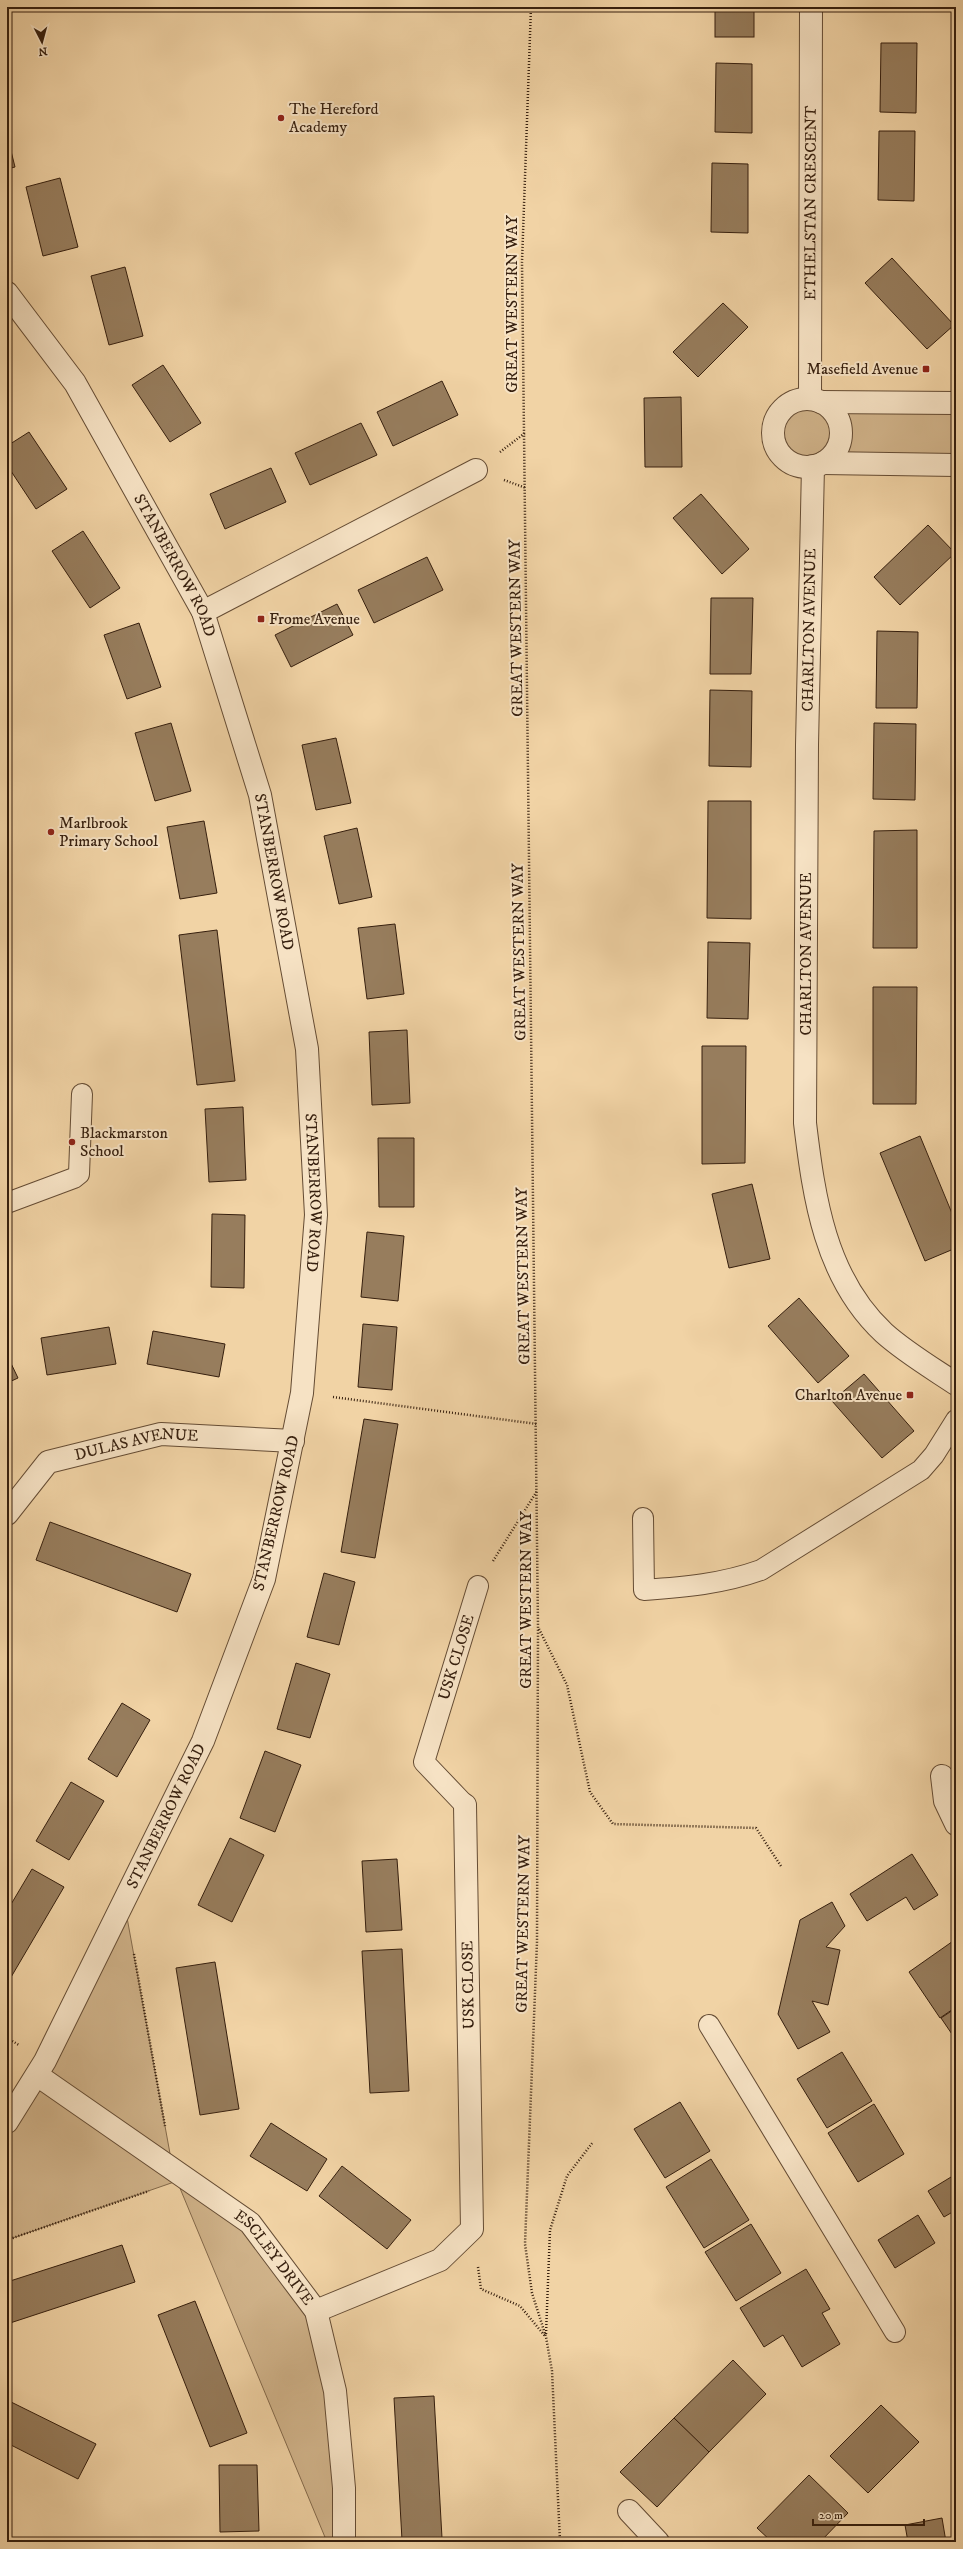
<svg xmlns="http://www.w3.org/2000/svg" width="963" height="2549" font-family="'IM FELL DW Pica',serif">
<rect width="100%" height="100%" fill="#f1d3a5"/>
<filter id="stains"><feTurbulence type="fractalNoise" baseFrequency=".005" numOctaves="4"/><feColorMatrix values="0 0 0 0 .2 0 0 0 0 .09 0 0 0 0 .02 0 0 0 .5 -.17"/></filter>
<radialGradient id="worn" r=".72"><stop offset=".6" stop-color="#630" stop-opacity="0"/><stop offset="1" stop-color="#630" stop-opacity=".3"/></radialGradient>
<g fill="#d1b48b" stroke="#846a4c">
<polygon points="799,399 956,401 956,467 813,466 780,454 776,418"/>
<polygon points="124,1901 173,2170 250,2223 316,2311 344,2542 327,2542 177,2181 7,2240 7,2122"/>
</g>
<g fill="#977d5d" stroke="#361f0e">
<rect x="715" y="7" width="39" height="30"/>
<polygon points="878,7 919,7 919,10 878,9"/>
<polygon points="881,43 917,43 916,113 880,112"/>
<polygon points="716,63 752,64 752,133 715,132"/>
<polygon points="879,131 915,131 914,201 878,200"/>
<polygon points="7,135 15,167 7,169"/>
<polygon points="712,163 748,164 748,233 711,232"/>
<polygon points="60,178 78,247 43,256 26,187"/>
<polygon points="892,258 954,325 927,349 865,283"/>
<polygon points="125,267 143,336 109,345 91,276"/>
<polygon points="723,303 748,327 698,377 673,352"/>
<polygon points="163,365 201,423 170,442 132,385"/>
<polygon points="442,381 458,415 393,446 377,412"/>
<polygon points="681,397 682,467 645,467 644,398"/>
<polygon points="361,423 377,455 310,485 295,453"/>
<polygon points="29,432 67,489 36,509 7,465 7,446"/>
<polygon points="271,468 286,502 225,529 210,494"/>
<polygon points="701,494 749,549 722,574 673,518"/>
<polygon points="928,525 955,553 900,605 874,577"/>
<polygon points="83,531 120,588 90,608 52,551"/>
<polygon points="427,557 443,590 374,623 358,590"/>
<polygon points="711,598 753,598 751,674 710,674"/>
<polygon points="337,604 353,635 291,667 275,635"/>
<polygon points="139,623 161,687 127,699 104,635"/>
<polygon points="877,631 918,632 917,708 876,708"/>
<polygon points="710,690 752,691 751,767 709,766"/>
<polygon points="171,723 191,791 155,801 135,733"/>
<polygon points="874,723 916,724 915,800 873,799"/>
<polygon points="336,738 351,803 316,810 302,745"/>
<polygon points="708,801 751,801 751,919 707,918"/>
<polygon points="204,821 217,893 180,899 167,827"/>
<polygon points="357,828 372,897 339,904 324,836"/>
<polygon points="917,830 917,948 873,948 874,831"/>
<polygon points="395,924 404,994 367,999 358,928"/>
<polygon points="217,930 235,1081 197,1085 179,935"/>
<polygon points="708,942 750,943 748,1019 707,1018"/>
<polygon points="873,987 917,987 916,1104 873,1104"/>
<polygon points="407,1030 410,1103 372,1105 369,1032"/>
<polygon points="702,1046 746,1046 745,1163 702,1164"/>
<polygon points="243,1107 246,1180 209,1182 205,1109"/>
<polygon points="920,1136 956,1223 956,1248 925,1261 880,1153"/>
<polygon points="378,1138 414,1138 414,1207 379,1207"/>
<polygon points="752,1184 770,1259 729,1268 712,1194"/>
<polygon points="212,1214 245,1215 244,1288 211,1287"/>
<polygon points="367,1232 404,1236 398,1301 361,1297"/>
<polygon points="799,1298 849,1356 818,1383 768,1326"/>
<polygon points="363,1324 397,1327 392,1390 358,1387"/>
<polygon points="109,1327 116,1364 47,1375 41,1338"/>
<polygon points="153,1331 225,1344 219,1377 147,1364"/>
<polygon points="7,1355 18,1378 7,1383"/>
<polygon points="864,1374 914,1431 882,1458 832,1401"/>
<polygon points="364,1419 398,1424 375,1558 341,1552"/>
<polygon points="50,1522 191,1574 177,1612 36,1560"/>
<polygon points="324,1573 355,1582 339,1645 307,1637"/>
<polygon points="296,1663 330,1674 310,1738 277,1729"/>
<polygon points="122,1703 150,1720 117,1777 88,1759"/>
<polygon points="265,1751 301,1765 275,1832 240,1818"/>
<polygon points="71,1782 104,1801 69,1860 36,1841"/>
<polygon points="230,1838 264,1855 232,1922 198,1905"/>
<polygon points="912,1854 938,1895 914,1910 906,1897 867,1921 850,1894"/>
<polygon points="397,1859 402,1930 366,1932 362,1861"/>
<polygon points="32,1869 64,1887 7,1984 7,1911"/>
<polygon points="832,1902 845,1926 826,1947 840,1950 828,2005 812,2001 830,2032 798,2049 778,2014 800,1920"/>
<polygon points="956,1939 956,2007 940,2018 909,1972"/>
<polygon points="402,1949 409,2091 370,2093 362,1951"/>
<polygon points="215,1962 239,2109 200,2115 176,1968"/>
<polygon points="956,2008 956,2040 941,2018"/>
<polygon points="842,2052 872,2101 827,2128 797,2079"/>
<polygon points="680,2102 710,2151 665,2178 634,2129"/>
<polygon points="874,2104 904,2154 858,2182 828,2133"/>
<polygon points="271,2123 327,2159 307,2191 250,2156"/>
<polygon points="711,2159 749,2220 704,2248 666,2187"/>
<polygon points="342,2166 411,2220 387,2249 319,2196"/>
<polygon points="956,2174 956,2210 944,2217 928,2191"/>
<polygon points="918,2215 935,2243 895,2268 878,2240"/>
<polygon points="751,2224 781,2273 736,2301 705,2252"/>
<polygon points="122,2245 135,2282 7,2324 7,2282"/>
<polygon points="806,2269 830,2309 822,2313 840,2344 802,2367 783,2335 764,2347 740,2308"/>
<polygon points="195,2301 247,2433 210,2447 158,2315"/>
<polygon points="733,2360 766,2394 709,2452 674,2418"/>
<polygon points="434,2396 442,2538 402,2540 394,2398"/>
<polygon points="7,2400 96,2444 78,2479 7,2443"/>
<polygon points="881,2405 919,2442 868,2493 830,2456"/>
<polygon points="674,2418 709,2452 657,2507 620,2472"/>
<polygon points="219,2465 257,2465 259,2531 220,2532"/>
<polygon points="809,2475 848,2513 820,2542 772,2542 757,2528"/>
<polygon points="942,2518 946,2542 908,2542 905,2525"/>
</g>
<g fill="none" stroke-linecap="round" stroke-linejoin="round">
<defs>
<g id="service">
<polyline points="7,1203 74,1178 79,1174 82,1094"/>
<path d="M 643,1518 L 644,1590 C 685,1587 722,1584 761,1570 L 921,1470 L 934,1455 L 956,1420"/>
<path id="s1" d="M 465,1805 L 424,1762 L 478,1586"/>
<polyline points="709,2025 895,2332"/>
</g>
<g id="minor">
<path id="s2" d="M 7,293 L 75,383 L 203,612 L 260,795 L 307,1049 L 316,1215 L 302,1393 L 264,1579 L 203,1741 L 45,2061 L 7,2122"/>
<path id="s3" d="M 810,399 L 811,7"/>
<circle cx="807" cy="433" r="34"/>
<polyline points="821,402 956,403"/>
<polyline points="823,463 956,465"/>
<path d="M 813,466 L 807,745 L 805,1123 C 814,1198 825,1278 884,1333 C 905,1352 932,1368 956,1384"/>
<polyline points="203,612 476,470"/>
<path id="s4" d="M 7,1514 L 48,1462 L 161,1434 L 293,1441"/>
<polyline points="942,1776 945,1801 956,1824"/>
<path id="s5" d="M 37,2075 L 250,2223 L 316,2311 L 335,2391 L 344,2488 L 344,2542"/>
<polyline points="316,2311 440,2260 472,2229 465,1805"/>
<polyline points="629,2511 658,2542"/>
</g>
</defs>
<use href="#service" stroke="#654c34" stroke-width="22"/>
<use href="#minor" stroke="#654c34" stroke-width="24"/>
<g stroke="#361f0e" stroke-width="2.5" stroke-dasharray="1 2" stroke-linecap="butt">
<polyline points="531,7 522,262 538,1627 537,1942 525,2244 532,2293 546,2337 552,2371 560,2542"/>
<polyline points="500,452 525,433"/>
<polyline points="504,480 526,488"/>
<polyline points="333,1397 537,1424"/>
<polyline points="493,1561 537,1491"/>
<polyline points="539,1629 567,1685 590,1792 613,1824 756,1828 781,1866"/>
<polyline points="134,1954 165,2126"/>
<polyline points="7,2038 19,2045"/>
<polyline points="7,2240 149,2191"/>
<polyline points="478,2267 481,2289 520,2306 545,2336"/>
<polyline points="546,2334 550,2230 567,2176 593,2142"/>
</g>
<use href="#service" stroke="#f6e2c4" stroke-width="20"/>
<use href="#minor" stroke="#f6e2c4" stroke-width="22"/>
</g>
<g fill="#8f2418" stroke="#f6e2c4" stroke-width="1.5">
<circle cx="281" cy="118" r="4"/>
<rect x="922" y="365" width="8" height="8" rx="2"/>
<rect x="257" y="615" width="8" height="8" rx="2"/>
<circle cx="51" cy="832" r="4"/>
<circle cx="72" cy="1142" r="4"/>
<rect x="906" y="1391" width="8" height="8" rx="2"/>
</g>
<g text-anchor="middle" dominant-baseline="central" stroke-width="4" stroke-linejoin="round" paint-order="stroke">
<g font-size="16" fill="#361f0e" stroke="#f6e2c4" text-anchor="start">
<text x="289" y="109">The Hereford<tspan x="289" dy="18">Academy</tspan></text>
<text x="918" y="369" text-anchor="end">Masefield Avenue</text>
<text x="269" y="619">Frome Avenue</text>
<text x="59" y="823">Marlbrook<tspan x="59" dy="18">Primary School</tspan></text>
<text x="80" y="1133">Blackmarston<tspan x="80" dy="18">School</tspan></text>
<text x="902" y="1395" text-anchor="end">Charlton Avenue</text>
</g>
<g font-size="16" fill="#361f0e" stroke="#f6e2c4">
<text stroke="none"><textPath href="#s3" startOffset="196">ETHELSTAN CRESCENT</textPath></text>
<text transform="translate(512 304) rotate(-90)">GREAT WESTERN WAY</text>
<text stroke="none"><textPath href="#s2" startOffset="321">STANBERROW ROAD</textPath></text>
<text transform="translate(516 628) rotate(-91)">GREAT WESTERN WAY</text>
<text transform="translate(809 630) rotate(-89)">CHARLTON AVENUE</text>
<text stroke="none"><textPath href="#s2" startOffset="645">STANBERROW ROAD</textPath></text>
<text transform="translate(519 952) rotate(-91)">GREAT WESTERN WAY</text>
<text transform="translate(806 954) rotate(-90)">CHARLTON AVENUE</text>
<text stroke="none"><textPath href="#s2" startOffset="969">STANBERROW ROAD</textPath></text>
<text transform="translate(523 1276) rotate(-91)">GREAT WESTERN WAY</text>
<text stroke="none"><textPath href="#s4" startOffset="157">DULAS AVENUE</textPath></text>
<text transform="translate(276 1513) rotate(-77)">STANBERROW ROAD</text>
<text transform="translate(526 1600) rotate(-90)">GREAT WESTERN WAY</text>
<text stroke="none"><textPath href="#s1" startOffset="169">USK CLOSE</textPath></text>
<text transform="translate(166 1816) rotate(-64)">STANBERROW ROAD</text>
<text transform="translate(523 1924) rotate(-89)">GREAT WESTERN WAY</text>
<text transform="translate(468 1985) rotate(-91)">USK CLOSE</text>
<text stroke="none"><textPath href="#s5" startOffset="301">ESCLEY DRIVE</textPath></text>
</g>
</g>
<rect width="963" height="2549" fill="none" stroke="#f1d3a5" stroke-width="24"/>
<rect x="8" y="8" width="947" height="2533" fill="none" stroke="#361f0e" stroke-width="2"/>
<rect x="12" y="12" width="939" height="2525" fill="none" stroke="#361f0e"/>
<g transform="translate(42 42) rotate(174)" stroke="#f6e2c4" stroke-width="3" paint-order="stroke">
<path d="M0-3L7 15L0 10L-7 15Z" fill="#361f0e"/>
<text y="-6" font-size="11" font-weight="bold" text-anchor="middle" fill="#361f0e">N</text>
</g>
<path d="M813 2519v6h111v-6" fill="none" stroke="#361f0e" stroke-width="2"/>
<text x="819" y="2519" font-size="12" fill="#361f0e" stroke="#f6e2c4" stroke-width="3" paint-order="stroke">20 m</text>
<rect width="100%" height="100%" filter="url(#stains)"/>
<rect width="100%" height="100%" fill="url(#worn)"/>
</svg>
